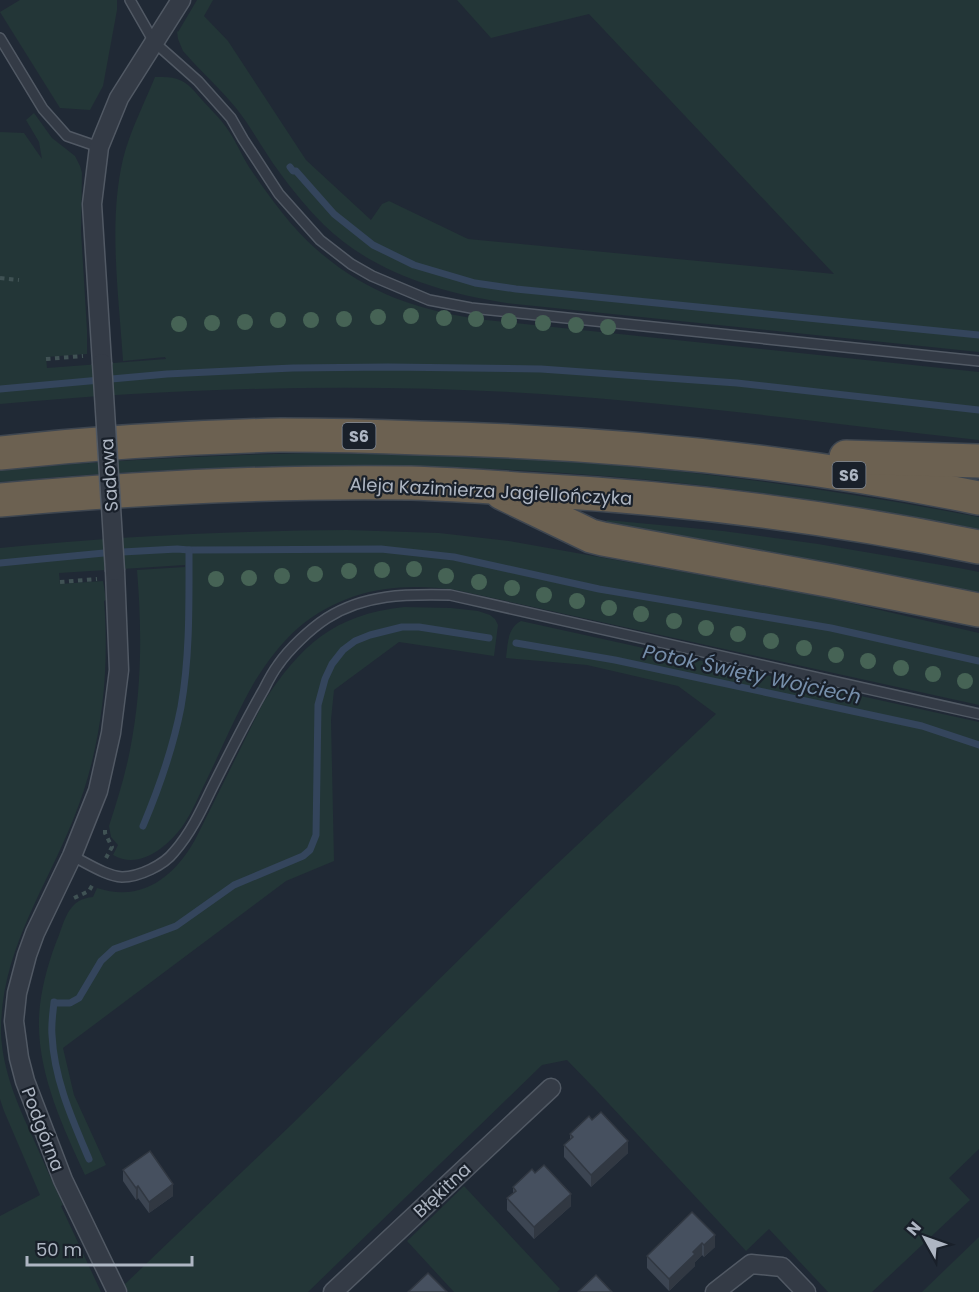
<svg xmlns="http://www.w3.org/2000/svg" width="979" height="1292" font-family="Poppins,sans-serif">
<rect width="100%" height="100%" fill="#202935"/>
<g fill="#233637">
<polygon points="20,0 117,0 117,10 103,86 90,110 60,108 0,12"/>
<path d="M 197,0 L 213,0 L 204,16 L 228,41 L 306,160 L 371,220 L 382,204 L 389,201 L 468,239 L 834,274 L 589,14 L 491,38 L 457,0 L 979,0 L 979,352 L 506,303 C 439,292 374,273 324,225 C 308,209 293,191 280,173 C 264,152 252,128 236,108 C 220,88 200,71 183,51 L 178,39 L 177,31 L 178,32 Z"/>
<path d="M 155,77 C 164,77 173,76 182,81 C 190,85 196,93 202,100 C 210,109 219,117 226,127 C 235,139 241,154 249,167 C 269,196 289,225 316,249 C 365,292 414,309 477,319 L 979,372 L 979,440 C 834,424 688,404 542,394 C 361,382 180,388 0,404 L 0,132 L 24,133 L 42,159 L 39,142 L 26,120 L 34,113 L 52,138 L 75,156 L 80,166 L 82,173 L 81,231 L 87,330 L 87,354 L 46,357 L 47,368 L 166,359 L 165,357 L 123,361 C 119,296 108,223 123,159 C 130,131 144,104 155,77 Z"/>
<path d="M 315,453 C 415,454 515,457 615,465 C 737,476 858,494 979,517 L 979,529 C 841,502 703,482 563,473 C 374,460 188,465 0,482 L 0,470 C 105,461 210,455 315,453 Z"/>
<polygon points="607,520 723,531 818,544 959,568 979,572 979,593 605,523"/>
<path d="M 347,530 L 439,533 L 509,541 L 824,597 L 979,633 L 979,705 L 456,590 C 397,582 345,589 298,628 C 281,643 267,662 255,681 C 237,712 223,746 207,779 C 199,795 192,813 182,827 C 166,848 139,870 113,855 L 118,845 L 111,837 L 109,826 C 117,801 125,776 130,750 C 142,690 142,631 137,570 L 185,567 L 185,565 L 59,573 L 60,584 L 103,581 L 106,600 L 104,601 C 110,675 101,752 73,820 C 44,892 0,953 1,1034 C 3,1072 18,1105 33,1138 C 43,1161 53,1183 63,1205 L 61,1206 L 101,1292 L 0,1292 L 0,1216 L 40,1195 L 4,1111 L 0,1099 L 0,548 C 115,536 231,531 347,530 Z"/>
<path d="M 404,607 L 451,608 L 478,611 L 490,615 L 495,619 L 498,625 L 494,656 L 399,642 L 334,690 L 331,720 L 334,861 L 286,881 L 63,1048 L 74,1095 L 106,1165 L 85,1175 C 61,1123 33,1064 40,1005 C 43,981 50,957 59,935 C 66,916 70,899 93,897 L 97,888 C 143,903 175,876 196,838 L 263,703 C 301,645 333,615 404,607 Z"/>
<path d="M 521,621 L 979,722 L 979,1149 L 949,1178 L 970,1200 L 872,1292 L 828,1292 L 769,1229 L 746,1251 L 597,1091 L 567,1060 L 542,1065 L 308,1292 L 128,1292 L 124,1285 L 290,1126 L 538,882 L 716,714 L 678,686 L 587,665 L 506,658 C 508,644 507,628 521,621 Z"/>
<polygon points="464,1186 560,1289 557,1292 454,1292 407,1241"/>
<polygon points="979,1237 979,1292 922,1292"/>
</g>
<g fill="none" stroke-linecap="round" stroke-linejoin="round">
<g stroke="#34455c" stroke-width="7">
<polyline points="290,167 293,171 296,171 334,214 373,245 414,265 475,283 516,289 979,335"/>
<polyline points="0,389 167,374 293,368 388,367 541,369 737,383 979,410"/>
<polyline points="0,563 104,553 177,549 189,550 381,549 454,557 599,589 831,628 979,661"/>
<polyline points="516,643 615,660 922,726 979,745"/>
<path d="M 143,826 C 159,788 173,748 181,707 C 190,656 189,603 189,550"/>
<path d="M 54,1002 C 53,1013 51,1024 52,1035 C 54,1079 72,1119 89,1159"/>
<polyline points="57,1003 70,1003 79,998 101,961 114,949 176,926 234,885 303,856 310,850 316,835 318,705 325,679 332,664 343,650 355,641 370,635 402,627 419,627 489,638"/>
</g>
<defs>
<g id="lane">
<polyline points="130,0 154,42 198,81 231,118 243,139 279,194 320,240 351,264 372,276 429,300 471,308 979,361"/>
<polyline points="0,38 43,109 67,136 99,147"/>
<path d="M 72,856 C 87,863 106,876 122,877 C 139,877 164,865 174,852 C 190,834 201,811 211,790 C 228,756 245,722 264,689 C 268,681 272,673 278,665 C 289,649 310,629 327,618 C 365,594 406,594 450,595 L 979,714"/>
</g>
<g id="street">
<polyline points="102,363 92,204 99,147 119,98 181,0"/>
<polyline points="115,571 119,670 111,733 98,791 72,856 35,933 27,955 17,993 14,1021 19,1058 25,1081 63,1180 117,1292"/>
<polyline points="333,1292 551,1088"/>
<polyline points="715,1292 751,1264 782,1267 806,1292"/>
</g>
<g id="highway">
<path d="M 0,453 C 93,443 187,437 281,435 C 327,435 373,436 420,438 C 607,442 795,460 979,498"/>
<polyline points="846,457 979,461"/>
<polyline points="502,493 591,536 603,539 833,581 979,610"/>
<path d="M 0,500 C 136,488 273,481 410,483 C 451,484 492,487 533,490 C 683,498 832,517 979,547"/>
</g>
</defs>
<use href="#lane" stroke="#515964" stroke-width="12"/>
<use href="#street" stroke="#515964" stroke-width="21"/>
<use href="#highway" stroke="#3e4650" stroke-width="36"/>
<g stroke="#405254" stroke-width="4" stroke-dasharray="4.5 4.5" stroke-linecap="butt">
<polyline points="0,278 19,280"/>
<polyline points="46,359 83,356"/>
<polyline points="60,582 97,579"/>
<polyline points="105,830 105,833 112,847 106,858"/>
<polyline points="74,898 89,891 93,884"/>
</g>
<use href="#lane" stroke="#343b46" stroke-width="9"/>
<use href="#street" stroke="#343b46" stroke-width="18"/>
<use href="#highway" stroke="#6c6151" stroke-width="33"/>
<defs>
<polyline id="street-bridge" points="102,363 115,571"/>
</defs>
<use href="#street-bridge" stroke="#515964" stroke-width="21" stroke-linecap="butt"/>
<use href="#street-bridge" stroke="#343b46" stroke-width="18"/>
</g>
<g fill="#466355">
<circle cx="411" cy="316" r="8"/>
<circle cx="378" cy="317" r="8"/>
<circle cx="444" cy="318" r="8"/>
<circle cx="344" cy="319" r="8"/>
<circle cx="476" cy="319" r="8"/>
<circle cx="278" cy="320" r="8"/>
<circle cx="311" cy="320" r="8"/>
<circle cx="509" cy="321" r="8"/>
<circle cx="245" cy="322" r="8"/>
<circle cx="212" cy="323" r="8"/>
<circle cx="543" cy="323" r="8"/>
<circle cx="179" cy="324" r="8"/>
<circle cx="576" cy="325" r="8"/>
<circle cx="608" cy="327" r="8"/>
<circle cx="414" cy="569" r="8"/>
<circle cx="382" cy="570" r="8"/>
<circle cx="349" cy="571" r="8"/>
<circle cx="315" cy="574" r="8"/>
<circle cx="282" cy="576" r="8"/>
<circle cx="446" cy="576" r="8"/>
<circle cx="249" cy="578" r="8"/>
<circle cx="216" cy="579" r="8"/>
<circle cx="479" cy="582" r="8"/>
<circle cx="512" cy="588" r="8"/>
<circle cx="544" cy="595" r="8"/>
<circle cx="577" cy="601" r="8"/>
<circle cx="609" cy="608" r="8"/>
<circle cx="641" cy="614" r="8"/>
<circle cx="674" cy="621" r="8"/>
<circle cx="706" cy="628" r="8"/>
<circle cx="738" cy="634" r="8"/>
<circle cx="771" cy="641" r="8"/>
<circle cx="804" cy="648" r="8"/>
<circle cx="836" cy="655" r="8"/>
<circle cx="868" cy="661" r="8"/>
<circle cx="901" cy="668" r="8"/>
<circle cx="933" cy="674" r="8"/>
<circle cx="965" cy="681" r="8"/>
</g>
<g fill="#3c4552">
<polygon points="570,1134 628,1153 591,1187 564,1157 564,1145 570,1140"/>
<polygon points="123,1170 173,1196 149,1213 138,1198 136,1200 123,1181"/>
<polygon points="513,1187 571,1206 534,1239 507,1210 507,1198 513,1193"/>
<polygon points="692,1212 715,1247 704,1257 702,1255 695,1262 695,1266 669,1291 647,1268 647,1256"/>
</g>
<g fill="#313842">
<polygon points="628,1141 628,1153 591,1187 591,1175"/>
<polygon points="173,1184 173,1196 149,1213 149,1202"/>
<polygon points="138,1186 138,1198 136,1200 136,1188"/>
<polygon points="571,1194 571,1206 534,1239 534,1227"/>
<polygon points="715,1235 715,1247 704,1257 704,1245"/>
<polygon points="702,1243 702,1255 695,1262 695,1266 669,1291 669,1279"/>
</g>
<g fill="#46505f" stroke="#313842" stroke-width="1.5">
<polygon points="601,1112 628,1141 591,1175 564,1145 573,1137 570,1134 589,1116 592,1120"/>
<polygon points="150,1151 173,1184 149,1202 138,1186 136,1188 123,1170"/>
<polygon points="544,1165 571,1194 534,1227 507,1198 516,1191 513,1187 532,1169 535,1173"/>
<polygon points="692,1212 715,1235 704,1245 702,1243 693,1252 695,1254 669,1279 647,1256"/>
<polygon points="428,1273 447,1292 408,1292"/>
<polygon points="596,1275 612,1292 578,1292"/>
</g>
<g text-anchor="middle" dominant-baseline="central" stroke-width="4.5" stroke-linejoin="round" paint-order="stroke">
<g fill="#19202a" stroke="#818995" stroke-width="1.5">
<rect x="342.5" y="423" width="33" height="26" rx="4.5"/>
<rect x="832.5" y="462" width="33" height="26" rx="4.5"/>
</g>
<g font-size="16" font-weight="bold" fill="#aeb6c3">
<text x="359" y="436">S6</text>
<text x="849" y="475">S6</text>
</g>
<g font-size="18" fill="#aeb6c3" stroke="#19202a">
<text transform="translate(109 475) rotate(-94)">Sadowa</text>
<text transform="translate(491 491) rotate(3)">Aleja Kazimierza Jagiellończyka</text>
<text transform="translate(43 1129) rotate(69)">Podgórna</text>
<text transform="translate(442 1190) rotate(-43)">Błękitna</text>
</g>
<g font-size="20" font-style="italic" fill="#768eaa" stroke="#19202a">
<text transform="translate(752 674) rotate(12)">Potok Święty Wojciech</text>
</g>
</g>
<g transform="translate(925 1238) rotate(310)" stroke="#19202a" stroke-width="4.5" paint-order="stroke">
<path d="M0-4.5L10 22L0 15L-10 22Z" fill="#aeb6c3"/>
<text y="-9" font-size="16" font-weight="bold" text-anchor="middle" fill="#aeb6c3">N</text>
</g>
<path d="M27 1256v9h165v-9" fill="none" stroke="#aeb6c3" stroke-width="3"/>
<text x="36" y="1256" font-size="18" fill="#aeb6c3" stroke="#19202a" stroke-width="4.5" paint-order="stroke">50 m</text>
</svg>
